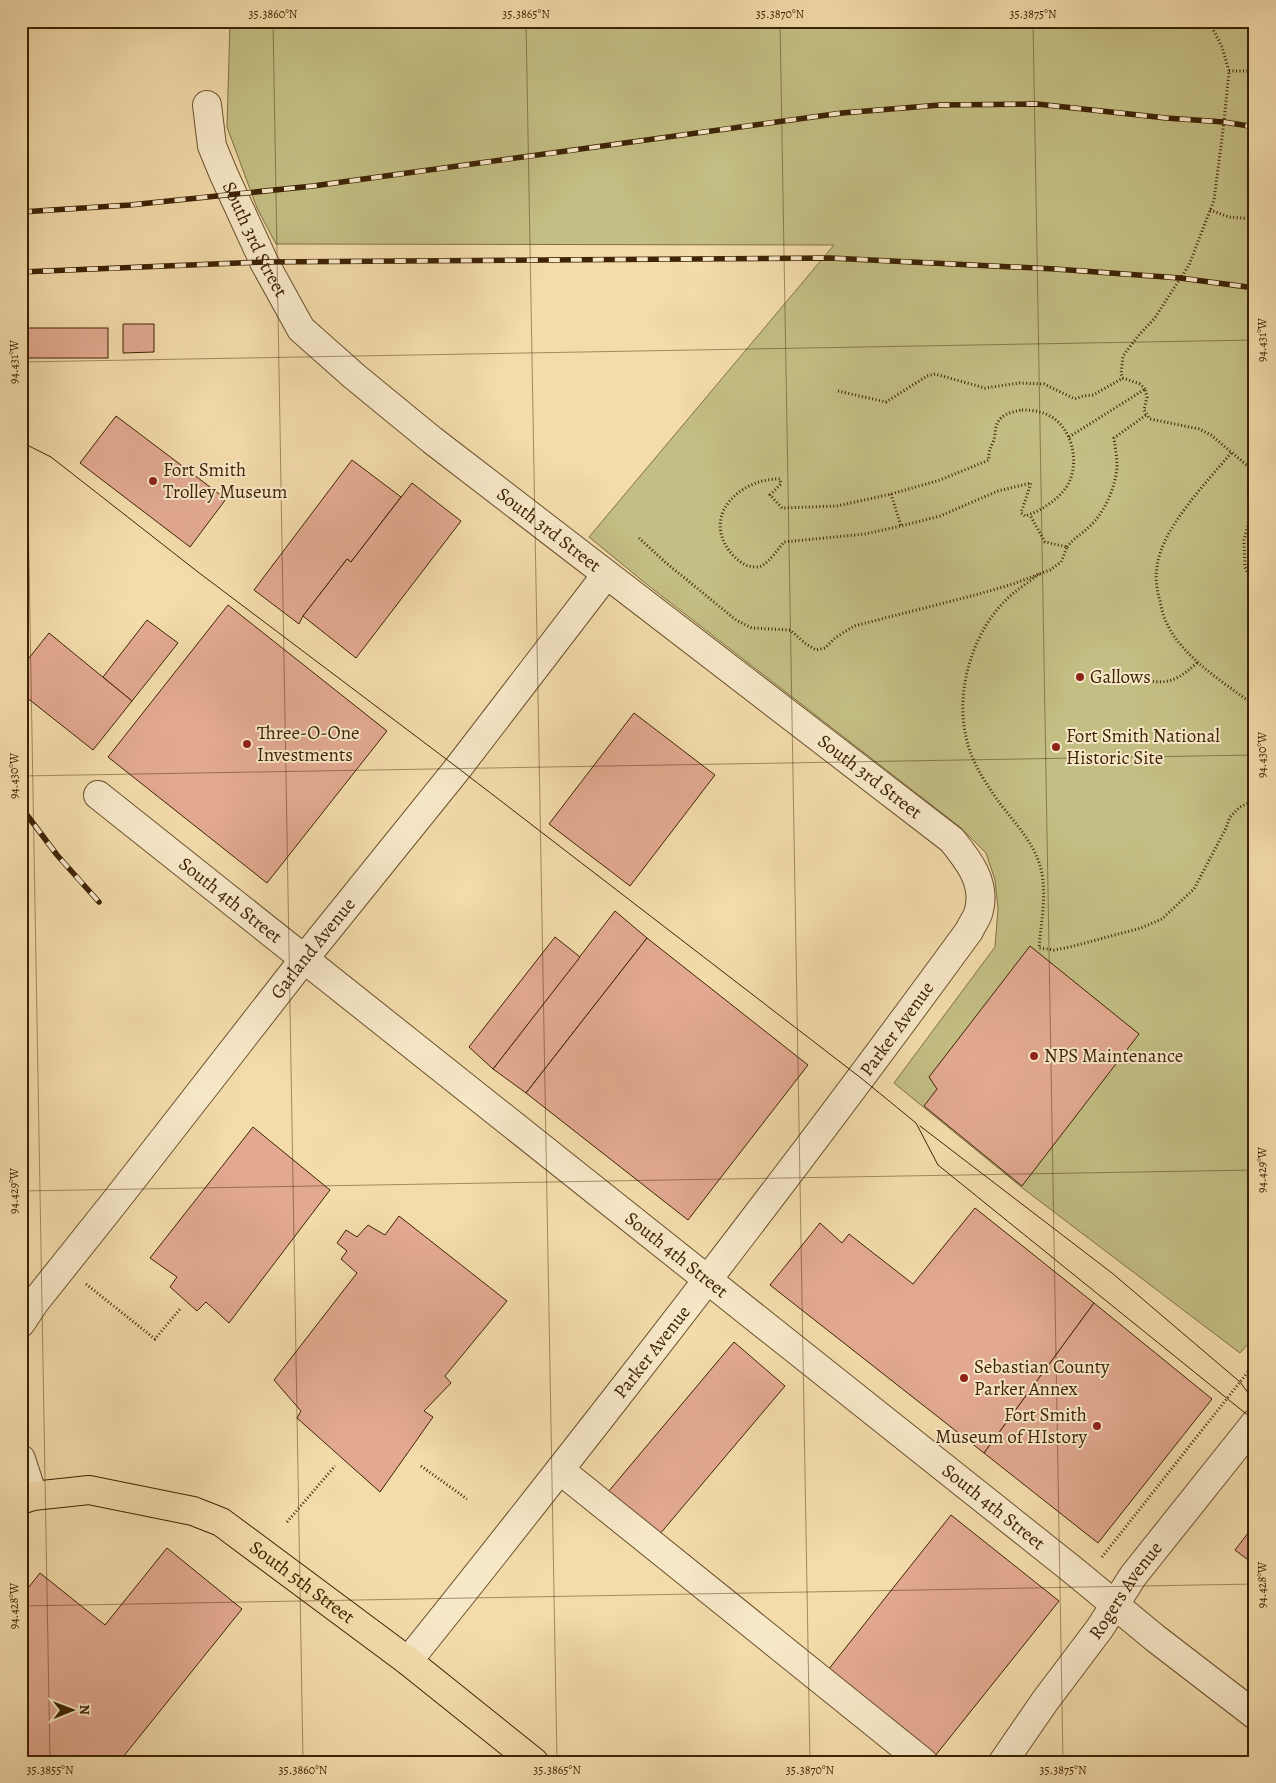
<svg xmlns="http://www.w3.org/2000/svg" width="1276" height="1783" font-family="Alegreya,serif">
<rect width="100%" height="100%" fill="#f3dbaa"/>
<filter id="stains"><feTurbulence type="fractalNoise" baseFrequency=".004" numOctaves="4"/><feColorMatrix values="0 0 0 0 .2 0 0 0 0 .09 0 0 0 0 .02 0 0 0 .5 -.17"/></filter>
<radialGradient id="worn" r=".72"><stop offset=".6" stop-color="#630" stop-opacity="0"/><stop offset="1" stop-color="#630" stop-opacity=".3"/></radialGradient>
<polygon fill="#c3be83" stroke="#807044" points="230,21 1255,21 1255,1336 1240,1353 1025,1190 894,1083 995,947 998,909 995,880 986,853 960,827 645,583 589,537 834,245 276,244 257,208 227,127"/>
<g fill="#e2a990" stroke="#3e2305">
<polygon points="123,324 154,324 154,352 123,353"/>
<rect x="21" y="328" width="87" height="30"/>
<polygon points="116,416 226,499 190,547 80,463"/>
<polygon points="352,460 401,497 351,562 347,559 303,616 299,624 254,590"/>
<polygon points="412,483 461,521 356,658 303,616 347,559 351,562"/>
<polygon points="228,605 387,731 267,883 108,757"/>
<polygon points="147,620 178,643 132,701 103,677"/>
<polygon points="49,633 132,701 93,750 21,693 21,668"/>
<polygon points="634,713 715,775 630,886 549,824"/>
<polygon points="615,911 647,938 526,1093 493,1069"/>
<polygon points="555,937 580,957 493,1069 469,1047"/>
<polygon points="647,938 808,1065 688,1220 526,1093"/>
<polygon points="1030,946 1139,1034 1022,1186 924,1106 937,1089 929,1077"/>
<polygon points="253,1127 330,1190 229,1323 206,1302 197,1311 170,1287 177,1277 150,1258"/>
<polygon points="975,1208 1094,1303 984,1453 770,1285 820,1223 842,1243 849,1234 913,1284"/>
<polygon points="399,1216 507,1301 445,1376 451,1383 424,1411 433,1417 380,1492 297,1418 301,1411 274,1380 357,1273 341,1259 347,1251 337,1243 346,1230 357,1237 368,1225 385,1235"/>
<polygon points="1094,1303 1212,1399 1098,1543 984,1453"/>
<polygon points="734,1342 785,1386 659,1535 608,1492"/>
<polygon points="951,1515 1059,1601 935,1756 828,1670"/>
<polygon points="1255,1524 1255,1565 1235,1550"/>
<polygon points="167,1548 242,1609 119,1762 21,1762 21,1597 40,1573 105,1625"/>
</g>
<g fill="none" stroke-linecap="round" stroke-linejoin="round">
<defs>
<g id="minor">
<path id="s1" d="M 207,105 L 212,146 L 224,175 L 264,262 L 301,329 L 354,376 L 432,440 L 952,840 C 968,860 986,882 979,910 C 978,917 972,924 969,931 C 853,1090 733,1248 612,1403 C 544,1490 477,1576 408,1661"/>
<path id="s2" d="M 98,795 L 1074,1571 L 1155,1638 L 1255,1715"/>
<path id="s3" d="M 21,1323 L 35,1302 L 117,1199 L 304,959 L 458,768 L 606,575"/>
<polyline points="21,1459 33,1496"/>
<polyline points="560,1470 923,1762"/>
<path id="s4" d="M 1003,1762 L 1045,1701 L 1100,1628 L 1133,1576 L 1255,1423"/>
</g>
<g id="major">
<path id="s5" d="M 21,1500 L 33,1496 L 89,1490 L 193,1511 L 221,1522 L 408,1661 L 534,1762"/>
</g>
</defs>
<use href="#minor" stroke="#6b512e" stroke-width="30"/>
<use href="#major" stroke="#3e2305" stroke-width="30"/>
<g stroke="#3e2305" stroke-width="3" stroke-dasharray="1 2.5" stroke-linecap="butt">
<polyline points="1229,71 1255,71"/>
<polyline points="1210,210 1229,217 1255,219"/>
<polyline points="1145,389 1140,384 1123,378 1121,374 1123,356 1138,336 1154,319 1189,265 1214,200 1224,122 1229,71 1222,47 1209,21"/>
<polyline points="838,391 886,402 927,376 935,374 985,388 1020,383 1044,384 1075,399 1083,396 1093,395 1123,378"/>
<path d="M 1022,410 C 1031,410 1040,411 1048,415 C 1071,426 1079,458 1070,480 C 1064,496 1042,511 1025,516 L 1021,513 L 1031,483 L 998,491 L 940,516 L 901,526 L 865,534 L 784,542 C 778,549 771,560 763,565 C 759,568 753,567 748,566 C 740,563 733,556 728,549 C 703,512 743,478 780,479 L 781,484 L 770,495 L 782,508 L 837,506 L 891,494 L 940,480 L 989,460 C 988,451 991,447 994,440 C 995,436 995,431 996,427 C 999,415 1010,412 1022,410 Z"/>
<polyline points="1069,437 1145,389 1147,397 1144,410 1150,419 1199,429 1211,435 1255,472"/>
<path d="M 1231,453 C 1207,482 1161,529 1157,567 C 1155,578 1157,591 1160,601 C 1163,618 1170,633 1181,645 C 1201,669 1230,687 1255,706"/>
<polyline points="891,494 901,526"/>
<polyline points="1255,499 1244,540 1245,567 1255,589"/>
<polyline points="639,538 665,562 736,620 752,628 790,630 806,644 816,650 825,648 835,638 854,626 979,594 1013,584 1050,570 1061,562 1067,547 1045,542 1030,515"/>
<path d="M 1067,547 C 1074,538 1082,534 1090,526 C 1105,512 1116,486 1117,466 C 1117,457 1115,447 1114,438 L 1146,415"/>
<path d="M 1039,574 C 1029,582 1018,589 1009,597 C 973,630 955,690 966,737 C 970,757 981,776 992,792 C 1008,817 1033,838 1041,869 C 1047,894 1041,922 1039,948 L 1054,950 L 1070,947 L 1141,928 L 1162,919 L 1194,889 L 1226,828 L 1230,817 L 1240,807 L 1255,800"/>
<path d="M 1146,680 C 1170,686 1181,677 1198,662"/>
<polyline points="86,1284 155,1339 180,1309"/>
<polyline points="421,1466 467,1499"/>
<polyline points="287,1522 335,1466"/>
<polyline points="1102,1557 1255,1363"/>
</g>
<use href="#minor" stroke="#f7e8c8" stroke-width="28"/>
<use href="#major" stroke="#f3dbaa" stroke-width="28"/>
<g stroke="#3e2305" stroke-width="1">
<polyline points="21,442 51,457 198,572 458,768 861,1078 916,1123 938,1165 1255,1421"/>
<polyline points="920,1126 1112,1273 1240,1382 1255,1402"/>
</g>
<defs>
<g id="rail">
<polyline points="21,212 130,205 313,186 842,113 940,105 1037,104 1166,118 1224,122 1255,127"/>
<polyline points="21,272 264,262 830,258 1055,269 1180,278 1255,288"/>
<polyline points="21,807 57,855 99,902"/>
</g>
</defs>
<use href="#rail" stroke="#3e2305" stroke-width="5.5"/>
<use href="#rail" stroke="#f7e8c8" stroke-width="4" stroke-dasharray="11" stroke-linecap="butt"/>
</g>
<path fill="none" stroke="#3e2305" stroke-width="1" stroke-opacity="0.45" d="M 273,21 L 303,1762M 526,21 L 557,1762M 780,21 L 810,1762M 1033,21 L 1063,1762M 21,106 L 50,1762M 21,362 L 1255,340M 21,776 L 1255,755M 21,1191 L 1255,1170M 21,1606 L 1255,1584"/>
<g fill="#8f2418" stroke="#f7e8c8" stroke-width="2">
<circle cx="153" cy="481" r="5"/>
<circle cx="1080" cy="677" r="5"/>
<circle cx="247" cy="744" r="5"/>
<circle cx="1056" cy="747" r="5"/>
<circle cx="1034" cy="1056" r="5"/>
<circle cx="964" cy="1378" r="5"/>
<circle cx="1097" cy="1426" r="5"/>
</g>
<g text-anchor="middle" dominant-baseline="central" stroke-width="4" stroke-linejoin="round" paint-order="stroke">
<g font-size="19" fill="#3e2305" stroke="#f7e8c8">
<text stroke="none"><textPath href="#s1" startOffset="144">South 3rd Street</textPath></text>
<text stroke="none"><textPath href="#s1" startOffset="564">South 3rd Street</textPath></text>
<text stroke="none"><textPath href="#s1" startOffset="969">South 3rd Street</textPath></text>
<text stroke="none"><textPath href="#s2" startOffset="169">South 4th Street</textPath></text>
<text stroke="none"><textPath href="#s3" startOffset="475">Garland Avenue</textPath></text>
<text transform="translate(897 1029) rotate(-54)">Parker Avenue</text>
<text stroke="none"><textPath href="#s2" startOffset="739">South 4th Street</textPath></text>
<text transform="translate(652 1352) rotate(-52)">Parker Avenue</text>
<text stroke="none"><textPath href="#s2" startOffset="1144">South 4th Street</textPath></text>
<text stroke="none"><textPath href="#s5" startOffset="306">South 5th Street</textPath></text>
<text stroke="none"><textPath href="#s4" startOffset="211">Rogers Avenue</textPath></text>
</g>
<g font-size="19" fill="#3e2305" stroke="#f7e8c8" text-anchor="start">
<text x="163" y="470">Fort Smith<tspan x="163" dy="22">Trolley Museum</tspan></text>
<text x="1090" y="677">Gallows</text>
<text x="257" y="733">Three-O-One<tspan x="257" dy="22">Investments</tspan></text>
<text x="1066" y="736">Fort Smith National<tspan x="1066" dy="22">Historic Site</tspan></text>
<text x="1044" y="1056">NPS Maintenance</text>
<text x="974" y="1367">Sebastian County<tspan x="974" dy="22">Parker Annex</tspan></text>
<text x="1087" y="1415" text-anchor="end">Fort Smith<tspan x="1087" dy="22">Museum of HIstory</tspan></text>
</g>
</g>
<rect width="1276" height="1783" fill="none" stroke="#f3dbaa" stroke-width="55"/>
<g transform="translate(72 1710) rotate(89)" stroke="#f7e8c8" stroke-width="4" paint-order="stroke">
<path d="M0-4L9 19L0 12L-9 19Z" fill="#3e2305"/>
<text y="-8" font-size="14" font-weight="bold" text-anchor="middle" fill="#3e2305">N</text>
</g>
<rect x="28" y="28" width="1220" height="1728" fill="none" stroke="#3e2305" stroke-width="2"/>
<g font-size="12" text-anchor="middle" fill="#3e2305">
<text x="273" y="18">35.3860°N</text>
<text x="526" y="18">35.3865°N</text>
<text x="780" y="18">35.3870°N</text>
<text x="1033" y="18">35.3875°N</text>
<text transform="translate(1262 340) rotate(-90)" y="4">94.431°W</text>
<text transform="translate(14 362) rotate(-90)" y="4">94.431°W</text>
<text transform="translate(1262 755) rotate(-90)" y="4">94.430°W</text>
<text transform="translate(14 776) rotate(-90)" y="4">94.430°W</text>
<text transform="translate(1262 1170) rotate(-90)" y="4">94.429°W</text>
<text transform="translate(14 1191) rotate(-90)" y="4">94.429°W</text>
<text transform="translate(1262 1585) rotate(-90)" y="4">94.428°W</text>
<text transform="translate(14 1606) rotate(-90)" y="4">94.428°W</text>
<text x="50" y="1774">35.3855°N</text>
<text x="303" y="1774">35.3860°N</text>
<text x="557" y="1774">35.3865°N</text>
<text x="810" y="1774">35.3870°N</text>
<text x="1063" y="1774">35.3875°N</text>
</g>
<rect width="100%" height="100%" filter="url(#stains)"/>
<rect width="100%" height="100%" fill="url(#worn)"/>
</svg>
